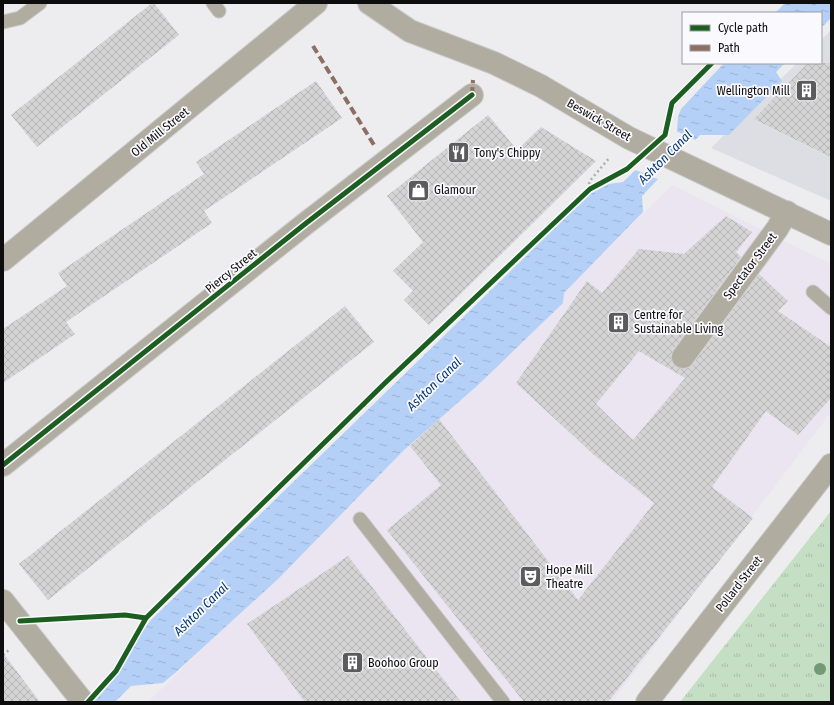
<svg xmlns="http://www.w3.org/2000/svg" width="834" height="705" font-family="'Fira Sans Condensed',sans-serif">
<defs>
<pattern id="grass-tufts" width="24" height="20" patternUnits="userSpaceOnUse"><rect width="24" height="20" fill="#c5dfc4"/><path d="M3 7l-1-3M5 7V3M7 7l1-3M15 17l-1-3M17 17v-4M19 17l1-3" fill="none" stroke="#a8bea7"/></pattern>
<pattern id="water-ripples" width="26" height="14" patternUnits="userSpaceOnUse"><rect width="26" height="14" fill="#b4d0f7"/><path d="M2 4q2-2 4 0t4 0M15 11q2-2 4 0t4 0" fill="none" stroke="#9ab1d3"/></pattern>
<pattern id="building-cross-hatch" width="8" height="8" patternUnits="userSpaceOnUse"><rect width="8" height="8" fill="#d4d4d5"/><path d="M0 0l8 8M0 8l8-8" fill="none" stroke="#b5b5b6"/></pattern>
</defs>
<rect width="100%" height="100%" fill="#ededef"/>
<polygon fill="#eae5f1" points="672,185 831,264 831,412 612,702 148,702"/>
<polygon fill="#dddde4" points="831,30 831,201 711,148 797,63 821,63 821,40"/>
<polygon fill="url(#grass-tufts)" points="831,511 831,702 680,702"/>
<g fill="url(#water-ripples)">
<polygon points="785,3 831,3 831,18 821,28 821,13 775,13"/>
<polygon points="724,63 785,63 776,72 782,81 729,135 700,135 642,196 643,212 564,293 563,303 478,385 404,450 278,579 175,673 163,683 131,686 115,702 94,702 116,677 134,642 151,620 590,194 609,184 623,182 677,131 678,117 681,109"/>
</g>
<polygon fill="#ededef" points="674,130 697,141 660,180 633,169"/>
<g fill="url(#building-cross-hatch)" fill-rule="evenodd">
<polygon points="152,3 154,3 179,35 37,147 11,115"/>
<polygon points="808,63 831,63 831,157 754,119"/>
<polygon points="316,81 342,118 204,211 212,223 66,322 75,334 3,383 3,329 67,286 58,273 204,174 196,162"/>
<polygon points="488,115 517,150 541,127 596,161 429,325 404,300 413,291 393,271 423,242 387,196"/>
<path d="M 726,216 L 752,232 L 736,252 L 741,257 L 673,350 L 671,356 L 672,362 L 676,367 L 682,369 L 688,368 L 693,364 L 759,274 L 788,301 L 778,311 L 831,347 L 831,398 L 798,435 L 766,411 L 712,487 L 753,518 L 608,702 L 524,702 L 387,530 L 441,485 L 410,446 L 439,419 L 578,600 L 654,503 L 594,455 L 516,383 L 587,281 L 602,293 L 639,249 L 684,254 ZM 639,351 L 685,378 L 633,440 L 596,404 Z"/>
<polygon points="345,306 374,342 48,600 19,564"/>
<polygon points="348,556 461,702 305,702 247,624"/>
<polygon points="3,653 40,702 3,702"/>
</g>
<g fill="none" stroke-linecap="round" stroke-linejoin="round">
<defs>
<g id="service">
<polyline points="213,3 219,11"/>
<polyline points="3,22 20,18 40,3"/>
<polyline points="813,292 831,308"/>
<polyline points="360,519 503,702"/>
</g>
<g id="minor">
<polyline points="683,357 777,229 787,212"/>
<polyline points="3,465 305,224 472,95"/>
<polyline points="3,601 83,702"/>
<polyline points="647,702 831,465"/>
</g>
<g id="tertiary">
<polyline points="369,3 410,31 494,63 541,86 629,138 831,234"/>
<polyline points="3,260 316,3"/>
</g>
</defs>
<use href="#service" stroke="#c9c9cb" stroke-width="15"/>
<use href="#minor" stroke="#c9c9cb" stroke-width="24"/>
<use href="#tertiary" stroke="#c9c9cb" stroke-width="24"/>
<g stroke="#b0ada8" stroke-width="2.5" stroke-dasharray="2 3" stroke-linecap="butt">
<polyline points="590,189 589,182 610,157"/>
<polyline points="3,655 9,650"/>
</g>
<use href="#service" stroke="#b1aca0" stroke-width="13"/>
<use href="#minor" stroke="#b1aca0" stroke-width="22"/>
<use href="#tertiary" stroke="#b1aca0" stroke-width="22"/>
<g stroke="#8d6e63" stroke-width="4" stroke-dasharray="8 4" stroke-linecap="butt">
<polyline points="313,46 374,145"/>
<polyline points="472,95 473,80"/>
</g>
<defs>
<g id="cycleway">
<polyline points="3,465 305,224 472,95"/>
<polyline points="20,621 125,615 146,618"/>
<polyline points="88,702 116,671 146,618 385,383 590,189 627,169 665,135 672,103 712,63"/>
</g>
</defs>
<use href="#cycleway" stroke="#faf9fd" stroke-width="8"/>
<use href="#cycleway" stroke="#1b5e20" stroke-width="5"/>
</g>
<circle fill="#749a75" cx="820" cy="669" r="6"/>
<defs>
<symbol id="building-square" viewBox="-11 -11 22 22"><rect x="-9" y="-9" width="18" height="18" rx="4" fill="#5b5b5d" stroke="#faf9fd"/><path d="M-4-6H4V6H1V3H-1V6H-4ZM-2.5-4.3h1.7v1.8h-1.7ZM.8-4.3h1.7v1.8H.8ZM-2.5-1h1.7V.8h-1.7ZM.8-1h1.7V.8H.8Z" fill="#fff"/></symbol>
<symbol id="restaurant-square" viewBox="-11 -11 22 22"><rect x="-9" y="-9" width="18" height="18" rx="4" fill="#5b5b5d" stroke="#faf9fd"/><path d="M-5-6h1v4h1v-4h1v4h1v-4h1v5L-1.5 .5V6h-2V.5L-5-1ZM5-6V6H3V1.5H1.5Q1.5-4 5-6Z" fill="#fff"/></symbol>
<symbol id="shop-square" viewBox="-11 -11 22 22"><rect x="-9" y="-9" width="18" height="18" rx="4" fill="#5b5b5d" stroke="#faf9fd"/><path d="M-5-2.5h2.3a2.7 3.5 0 0 1 5.4 0H5L5.5 6h-11ZM-1.5-2.5h3a1.5 2.3 0 0 0-3 0Z" fill="#fff"/></symbol>
<symbol id="theatre-square" viewBox="-11 -11 22 22"><rect x="-9" y="-9" width="18" height="18" rx="4" fill="#5b5b5d" stroke="#faf9fd"/><path d="M-5-5.5Q0-4 5-5.5V0Q5 5 0 6Q-5 5-5 0ZM-3.3-2.5H-1v1.5H-3.3ZM1-2.5H3.3v1.5H1ZM-2.8 1Q0 5.5 2.8 1Z" fill="#fff"/></symbol>
</defs>
<g fill-rule="evenodd">
<use href="#building-square" x="794" y="78" width="25" height="25"/>
<use href="#restaurant-square" x="446" y="140" width="25" height="25"/>
<use href="#shop-square" x="406" y="178" width="25" height="25"/>
<use href="#building-square" x="606" y="310" width="25" height="25"/>
<use href="#theatre-square" x="518" y="564" width="25" height="25"/>
<use href="#building-square" x="340" y="650" width="25" height="25"/>
</g>
<g text-anchor="middle" dominant-baseline="central" stroke-width="3.5" stroke-linejoin="round" paint-order="stroke">
<g font-size="12" fill="#0d0d0e" stroke="#faf9fd" text-anchor="start">
<text x="790" y="91" text-anchor="end">Wellington Mill</text>
<text x="474" y="153">Tony's Chippy</text>
<text x="434" y="190">Glamour</text>
<text x="634" y="315">Centre for<tspan x="634" dy="14">Sustainable Living</tspan></text>
<text x="546" y="570">Hope Mill<tspan x="546" dy="14">Theatre</tspan></text>
<text x="368" y="663">Boohoo Group</text>
</g>
<g font-size="12" fill="#0d0d0e" stroke="#faf9fd">
<text transform="translate(599 120) rotate(30)">Beswick Street</text>
<text transform="translate(160 132) rotate(-39)">Old Mill Street</text>
<text transform="translate(750 266) rotate(-53)">Spectator Street</text>
<text transform="translate(231 271) rotate(-39)">Piercy Street</text>
<text transform="translate(739 584) rotate(-52)">Pollard Street</text>
</g>
<g font-size="13" font-style="italic" fill="#003674" stroke="#faf9fd">
<text transform="translate(665 157) rotate(-45)">Ashton Canal</text>
<text transform="translate(434 384) rotate(-44)">Ashton Canal</text>
<text transform="translate(201 609) rotate(-44)">Ashton Canal</text>
</g>
</g>
<rect width="834" height="705" fill="none" stroke="#0d0d0e" stroke-width="8"/>
<rect x="682" y="12" width="140" height="52" fill="#faf9fd" stroke="#9b9b9d"/>
<rect x="690" y="25" width="20" height="6" fill="#1b5e20" stroke="#9b9b9d"/>
<text x="718" y="32" font-size="12" fill="#0d0d0e">Cycle path</text>
<rect x="690" y="45" width="20" height="6" fill="#8d6e63" stroke="#9b9b9d"/>
<text x="718" y="52" font-size="12" fill="#0d0d0e">Path</text>
</svg>
